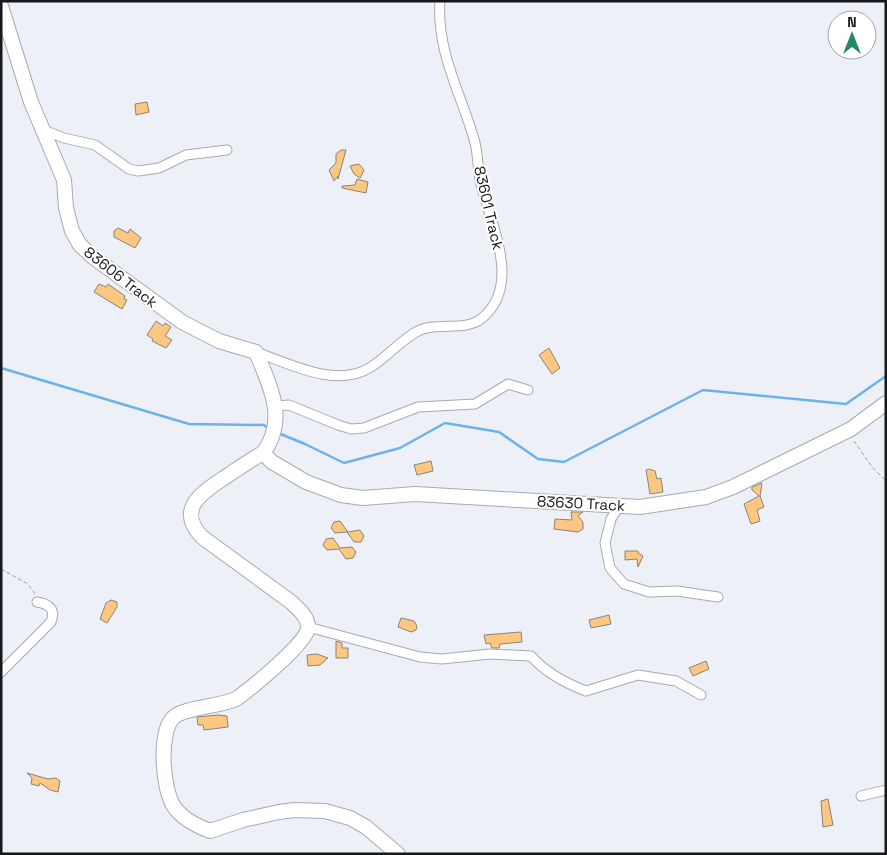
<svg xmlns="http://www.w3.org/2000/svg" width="887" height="855" font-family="'Space Grotesk',sans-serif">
<rect width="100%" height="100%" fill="#eef0f8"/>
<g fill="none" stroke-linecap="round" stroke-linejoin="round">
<g stroke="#6cb3e9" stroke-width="2.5">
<polyline points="1,368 189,424 264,425 270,430"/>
<polyline points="278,433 305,444 344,463 400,448 445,423 499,432 538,459 564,462 703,390 846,404 886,376"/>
</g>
</g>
<g fill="#fcc781" stroke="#89837d">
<polygon points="147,102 149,112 136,115 135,104"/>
<polygon points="341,150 346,150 338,179 338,176 334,181 329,170 336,163 336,154"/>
<polygon points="359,164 364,170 360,178 354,174 350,166"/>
<polygon points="357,179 368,182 366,193 342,188 342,186 355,185"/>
<polygon points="118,228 128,233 130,229 141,238 135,248 114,237 114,231"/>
<polygon points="99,284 106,287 108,284 125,296 124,299 127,300 122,309 94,292"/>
<polygon points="156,321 163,326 165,323 171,327 165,336 172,340 166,348 152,341 153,339 147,335"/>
<polygon points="549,348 560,368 552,374 539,355"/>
<polygon points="431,461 433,471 417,475 414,465"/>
<polygon points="649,469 655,471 657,479 661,478 663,492 650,494 646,470"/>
<polygon points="762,483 760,496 764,507 757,510 760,521 751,524 744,504 759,496 752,490 752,487"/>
<polygon points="571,512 583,512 578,516 583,522 583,529 578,532 554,529 555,519 572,520"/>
<polygon points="340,521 348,532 360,530 364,536 361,542 354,542 347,532 335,533 331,528 334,522"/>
<polygon points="333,538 340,548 352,547 356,552 353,558 346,559 339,549 327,550 323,545 326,539"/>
<polygon points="625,551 638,551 638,553 643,556 638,567 637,559 625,560"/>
<polygon points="111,600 117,602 117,607 107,623 100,619 106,603"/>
<polygon points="609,615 611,624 591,628 589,620"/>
<polygon points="401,618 414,621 417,626 416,630 411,632 398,627"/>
<polygon points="521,632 522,642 500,644 499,648 492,648 490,643 486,644 484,635"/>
<polygon points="336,641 342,643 342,648 348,648 348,658 336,658"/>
<polygon points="317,654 328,658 320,665 308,666 307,655"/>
<polygon points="706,661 709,669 693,676 689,668"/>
<polygon points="218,715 227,716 228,727 204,730 203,725 198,725 197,717"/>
<polygon points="27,773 48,779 56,778 60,781 58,792 50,790 40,783 39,786 31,784 32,778"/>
<polygon points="828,799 833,825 823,827 821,801"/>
</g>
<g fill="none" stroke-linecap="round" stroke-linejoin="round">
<defs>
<g id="street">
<polyline points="41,129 64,138 95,145 129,169 138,171 159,168 186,155 227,150"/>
<path d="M 256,352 C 290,364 337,389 371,367 C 387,357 399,342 416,332 C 435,321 464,332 481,319 C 522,287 492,227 482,188 C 477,172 479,155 474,139 C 461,94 436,50 440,1"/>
<polyline points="275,406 289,405 338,425 351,429 364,428 418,407 475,404 508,384 528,390"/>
<polyline points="619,506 611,519 605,543 610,568 624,584 649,592 677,591 718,597"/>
<path d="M 308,627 L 420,657 L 442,659 L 490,654 L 531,656 C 546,673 565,683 586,691 L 638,675 L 676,681 L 701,695"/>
<path d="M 1,672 L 51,622 C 56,609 49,604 37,602"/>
<polyline points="861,796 886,790"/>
</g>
<g id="secondary">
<path d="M 1,6 L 31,102 L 64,180 L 66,208 L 72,231 L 80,245 L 93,257 L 182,322 L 219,341 L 256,352 C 270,386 288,420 263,453 C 250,460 239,468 227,476 C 203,492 175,508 202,537 L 291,602 C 299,610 308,616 308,628 C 307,643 250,689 236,699 C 218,707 186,707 174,717 C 158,731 162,791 175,808 C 183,819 197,826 210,831 L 243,820 L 279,812 L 295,810 L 325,811 L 350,818 L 366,827 L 398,854"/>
<polyline points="263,453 272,462 306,482 341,495 363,498 415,494 640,507 706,497 733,487 851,429 886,403"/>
</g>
</defs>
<use href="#street" stroke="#a8aab1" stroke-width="11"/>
<use href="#secondary" stroke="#a8aab1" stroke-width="16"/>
<g stroke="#9d9ea4" stroke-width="1" stroke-dasharray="4 2.5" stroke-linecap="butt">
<polyline points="854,441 872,467 886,481"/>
<polyline points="1,569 28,584 35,594"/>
</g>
<use href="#street" stroke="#fff" stroke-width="9"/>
<use href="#secondary" stroke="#fff" stroke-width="14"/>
</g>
<g text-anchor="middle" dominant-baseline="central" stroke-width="4" stroke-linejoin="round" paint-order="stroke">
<g font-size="15" fill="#18181b" stroke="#fff">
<text transform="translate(489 208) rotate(77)">83601 Track</text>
<text transform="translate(121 277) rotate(38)">83606 Track</text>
<text transform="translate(581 503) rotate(3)">83630 Track</text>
</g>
</g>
<rect width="887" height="855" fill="none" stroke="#18181b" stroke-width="5"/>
<g transform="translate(852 35)"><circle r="24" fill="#ffffff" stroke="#a3a3a4"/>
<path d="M0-4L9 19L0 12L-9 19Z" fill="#258862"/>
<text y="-8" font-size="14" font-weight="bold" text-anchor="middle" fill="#18181b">N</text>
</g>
</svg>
